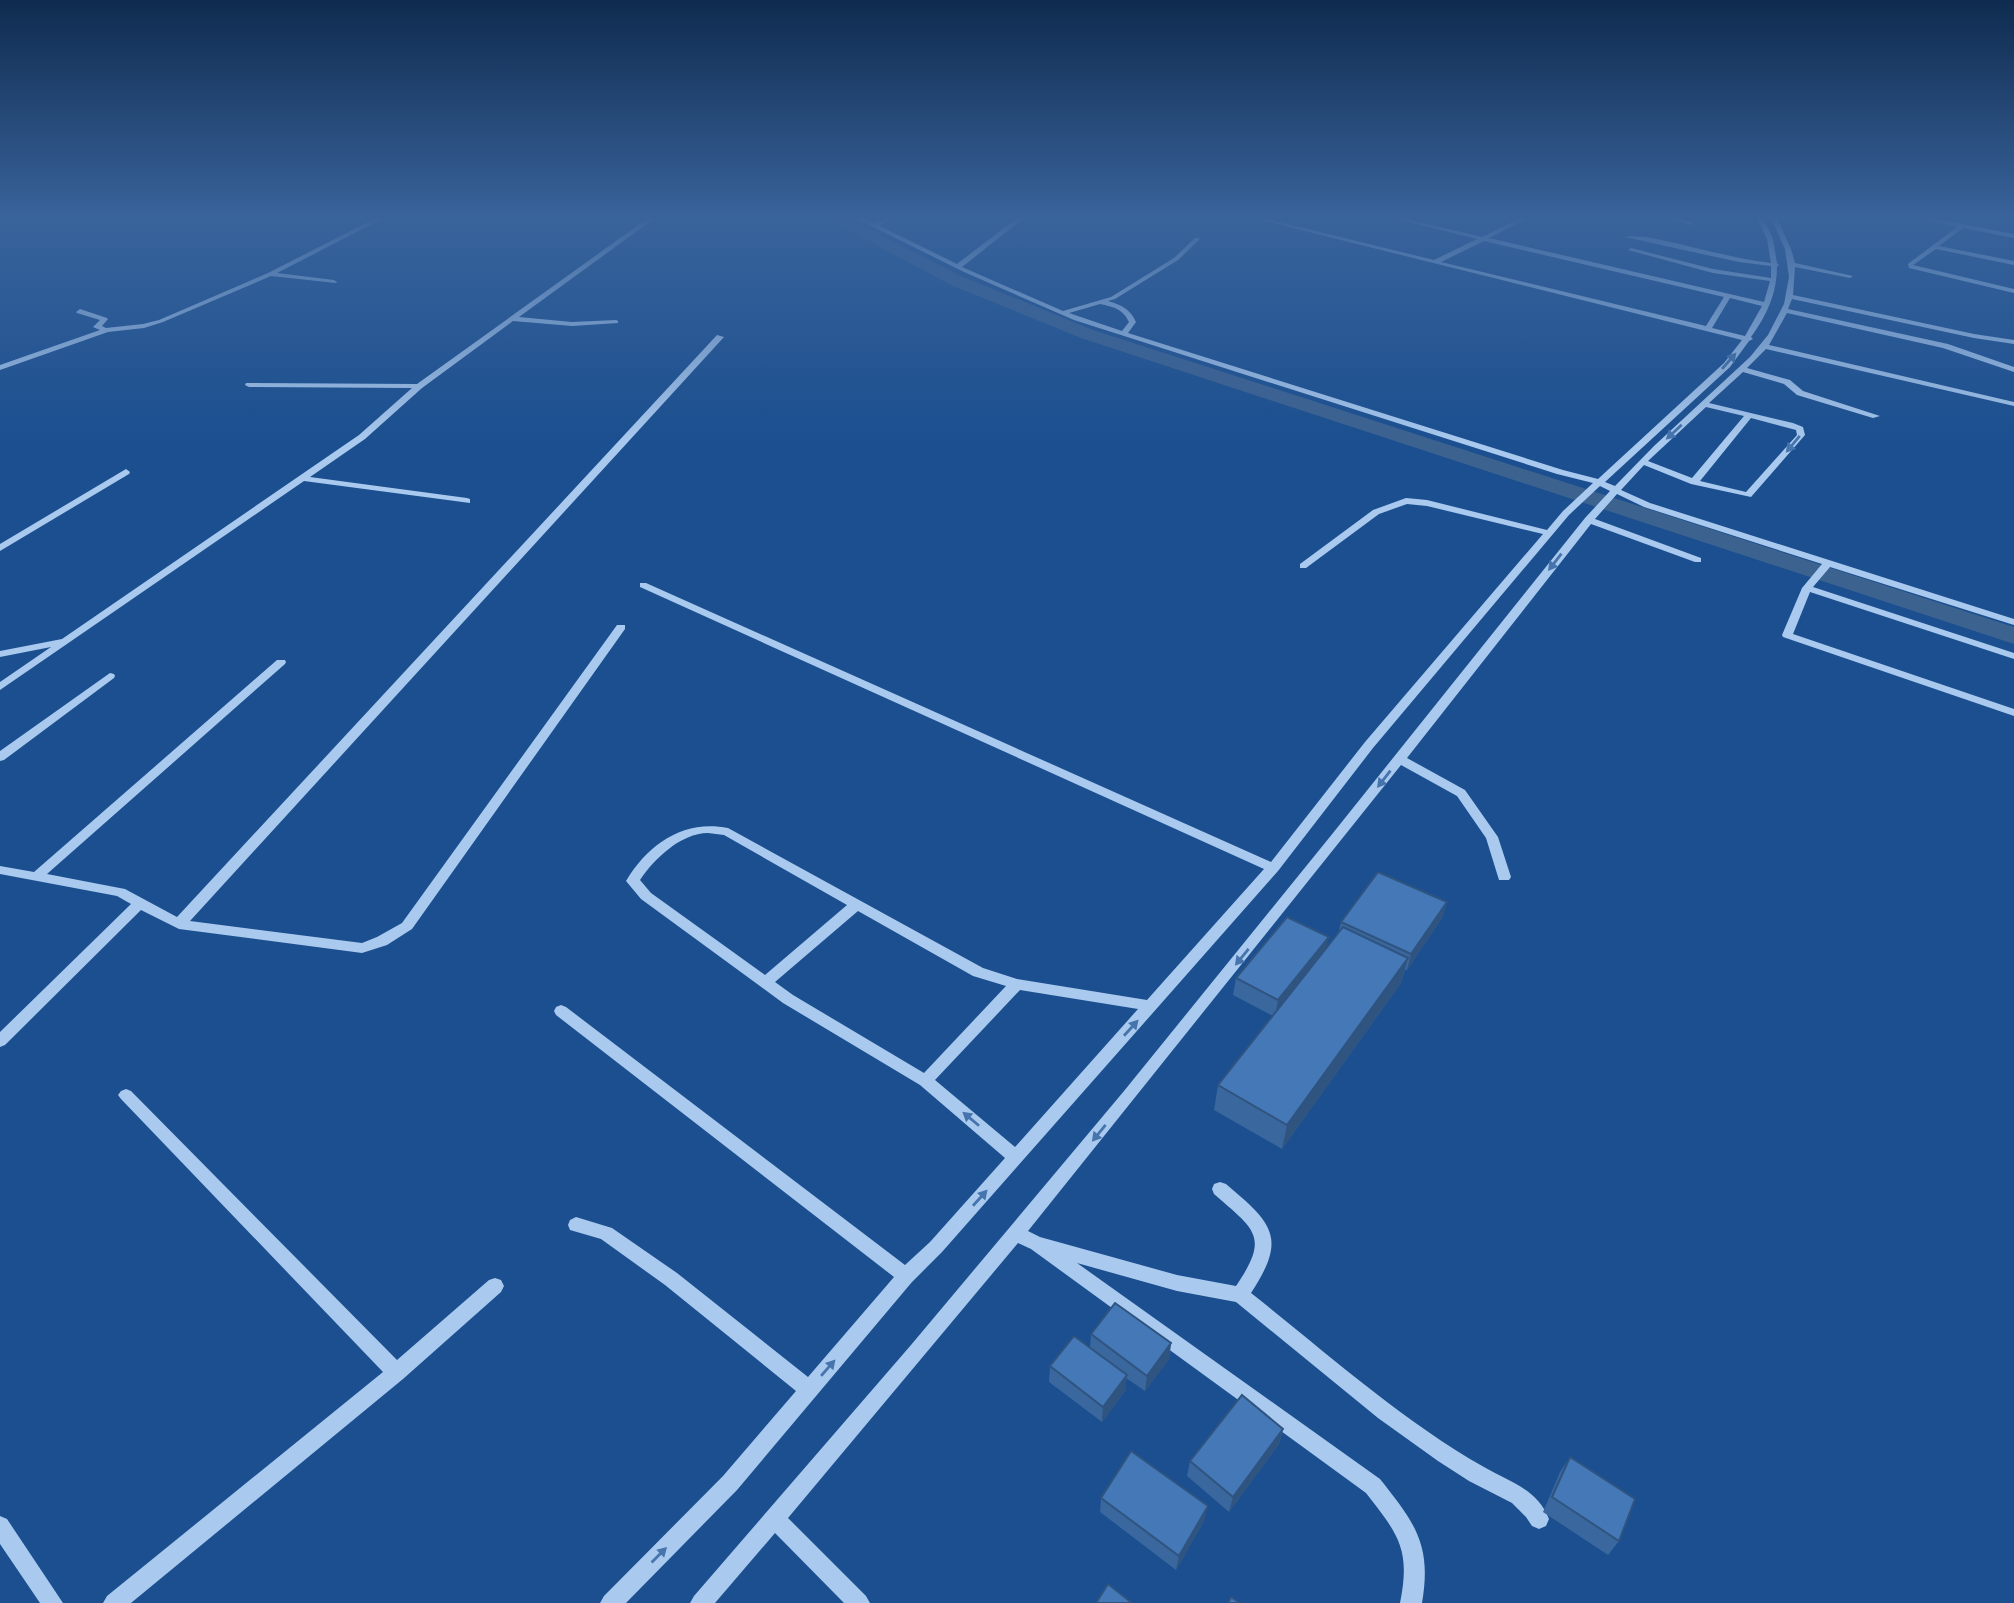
<svg xmlns="http://www.w3.org/2000/svg" width="2014" height="1603" font-family="'IBM Plex Sans',sans-serif">
<rect width="100%" height="100%" fill="#1b4f8f"/>
<g fill="none" stroke-linecap="round" stroke-linejoin="round">
<polygon fill="#3c6290" fill-rule="evenodd" points="827,218 846,218 963,277 1093,330 2014,627 2014,644 1081,338 951,285"/>
<g fill="#a9c9ee" fill-rule="evenodd">
<polygon points="376,218 384,218 277,273 334,280 337,282 336,283 271,276 163,322 144,328 108,332 0,370 0,365 100,330 93,327 100,320 77,313 76,312 80,309 107,318 108,319 102,326 106,328 143,324 159,320 268,273"/>
<polygon points="648,218 655,218 519,317 572,322 616,320 618,321 618,323 572,326 513,321 422,388 365,439 310,477 467,498 470,499 470,503 304,481 0,690 0,682 51,647 0,657 0,651 62,639 359,435 412,388 249,387 245,385 246,383 417,384"/>
<path d="M 855,218 L 863,218 L 875,224 L 885,218 L 892,218 L 880,226 L 957,264 L 1017,218 L 1024,218 L 962,267 L 1063,311 L 1111,297 L 1174,258 L 1195,238 L 1199,238 L 1199,240 L 1178,260 L 1115,299 L 1108,301 C 1122,305 1130,309 1136,322 L 1128,333 L 1563,470 L 1598,479 L 1724,363 L 1742,340 L 1253,218 L 1263,218 L 1434,260 L 1477,239 L 1392,218 L 1403,218 L 1482,237 L 1520,218 L 1528,218 L 1489,238 L 1764,302 L 1770,281 L 1713,273 L 1628,250 L 1631,248 L 1713,269 L 1771,278 L 1771,266 L 1739,262 L 1625,237 C 1642,232 1701,250 1722,254 C 1738,258 1754,261 1771,263 L 1767,239 L 1757,218 L 1763,218 L 1773,239 L 1777,263 L 1779,265 L 1777,267 C 1777,293 1767,315 1751,337 L 1753,339 L 1749,341 L 1730,367 L 1605,482 L 1615,486 L 1654,446 L 1750,357 L 1768,335 L 1784,304 L 1789,277 L 1785,249 L 1771,218 L 1777,218 L 1791,249 L 1795,263 L 1853,276 L 1850,278 L 1795,267 L 1793,295 L 1974,334 L 2014,340 L 2014,344 L 1974,338 L 1792,299 L 1788,309 L 1948,344 L 2014,367 L 2014,372 L 1943,348 L 1787,313 L 1769,345 L 2014,402 L 2014,406 L 1766,349 L 1747,368 L 1790,380 L 1803,391 L 1880,416 L 1873,418 L 1797,395 L 1784,384 L 1743,372 L 1709,403 L 1793,423 L 1803,427 L 1805,435 L 1751,497 L 1691,484 L 1644,465 L 1621,490 L 1650,503 L 2014,619 L 2014,625 L 1830,567 L 1813,587 L 2014,653 L 2014,659 L 1810,592 L 1793,634 L 2014,709 L 2014,716 L 1783,637 L 1782,635 L 1802,588 L 1822,564 L 1644,507 L 1617,494 L 1595,519 L 1701,558 L 1701,562 L 1695,562 L 1591,524 L 1407,758 L 1465,790 L 1498,837 L 1511,877 L 1509,880 L 1499,880 L 1486,838 L 1457,796 L 1401,765 L 1028,1231 L 1040,1237 L 1177,1275 L 1236,1286 C 1270,1236 1255,1230 1214,1194 L 1212,1189 L 1214,1184 L 1220,1182 L 1226,1184 C 1272,1223 1288,1237 1251,1293 C 1327,1353 1400,1419 1484,1467 C 1510,1482 1537,1489 1549,1519 L 1546,1526 L 1539,1529 L 1532,1526 L 1526,1517 L 1512,1503 L 1469,1481 L 1438,1461 L 1378,1418 L 1236,1302 L 1177,1291 L 1077,1263 L 1380,1479 C 1415,1523 1432,1545 1422,1603 L 1400,1603 C 1411,1549 1398,1534 1366,1493 L 1031,1249 L 1018,1243 L 788,1518 L 866,1596 L 870,1603 L 844,1603 L 775,1533 L 715,1603 L 690,1603 L 694,1596 L 911,1345 L 1124,1091 L 1333,833 L 1585,518 L 1610,491 L 1600,486 L 1569,515 L 1373,748 L 1278,871 L 942,1252 L 912,1282 L 737,1490 L 626,1603 L 600,1603 L 604,1596 L 723,1476 L 796,1391 L 665,1285 L 601,1239 L 570,1230 L 568,1225 L 570,1220 L 576,1217 L 612,1228 L 677,1273 L 808,1377 L 894,1277 L 556,1015 L 554,1011 L 556,1007 L 561,1005 L 566,1007 L 905,1265 L 930,1242 L 1005,1158 L 920,1085 L 783,1003 L 641,899 L 626,881 C 648,844 684,819 728,828 L 983,968 L 1017,979 L 1147,1000 L 1264,869 L 640,587 L 640,583 L 646,583 L 1271,862 L 1365,742 L 1543,534 L 1427,506 L 1407,504 L 1379,514 L 1306,568 L 1300,568 L 1300,564 L 1373,510 L 1406,498 L 1427,500 L 1547,530 L 1563,511 L 1593,483 L 1557,474 L 1074,320 L 964,272 ZM 1484,241 L 1724,297 L 1706,326 L 1441,262 ZM 1730,298 L 1762,306 L 1745,336 L 1712,328 ZM 1100,304 C 1114,307 1123,309 1129,322 L 1122,331 L 1069,313 ZM 1706,407 L 1744,416 L 1692,478 L 1648,461 ZM 1751,418 L 1796,430 L 1797,435 L 1746,492 L 1700,481 ZM 708,833 L 724,835 L 847,905 L 765,975 L 651,893 L 640,880 C 654,859 681,833 708,833 ZM 858,911 L 973,976 L 1006,986 L 924,1073 L 793,995 L 775,982 ZM 1020,990 L 1138,1009 L 1015,1147 L 935,1080 Z"/>
<polygon points="1667,218 1677,218 1694,223 1691,225"/>
<polygon points="1919,218 1931,218 2014,234 2014,238 1963,228 1939,246 2014,261 2014,265 1936,249 1913,265 2014,289 2014,293 1909,268 1908,264 1957,227"/>
<polygon points="717,335 724,337 190,921 362,943 377,937 402,923 617,625 625,625 625,629 412,929 387,945 362,953 179,929 141,910 5,1045 0,1047 0,1032 131,904 117,896 0,874 0,866 34,872 277,660 285,660 286,662 285,664 47,874 125,889 177,917"/>
<polygon points="126,469 130,472 129,474 0,551 0,544"/>
<polygon points="110,673 114,674 115,676 114,678 4,760 0,761 0,751"/>
<polygon points="126,1089 131,1091 397,1360 489,1280 495,1278 501,1280 504,1286 501,1292 403,1379 131,1603 103,1603 107,1596 383,1372 121,1099 118,1095 121,1091"/>
<polygon points="0,1516 7,1519 63,1603 40,1603 0,1544"/>
</g>
</g>
<g fill="#3a679d">
<polygon points="1447,902 1442,918 1407,970 1405,970 1401,983 1282,1149 1214,1110 1218,1085 1273,1016 1233,995 1236,978 1326,950 1338,934 1341,922"/>
<polygon points="1091,1334 1171,1343 1169,1359 1145,1391 1126,1378 1125,1391 1102,1422 1049,1382 1050,1366 1090,1348"/>
<polygon points="1283,1429 1279,1444 1229,1512 1187,1476 1190,1461"/>
<polygon points="1570,1457 1619,1541 1608,1555 1543,1512 1560,1472"/>
<polygon points="1101,1498 1204,1521 1176,1570 1100,1512"/>
</g>
<g fill="#305480">
<polygon points="1447,902 1442,918 1407,970 1411,954"/>
<polygon points="1329,937 1325,953 1275,1017 1278,1000"/>
<polygon points="1408,958 1401,983 1282,1149 1287,1125"/>
<polygon points="1171,1343 1169,1359 1145,1391 1147,1376"/>
<polygon points="1127,1375 1125,1391 1102,1422 1103,1407"/>
<polygon points="1283,1429 1279,1444 1229,1512 1233,1497"/>
<polygon points="1208,1506 1204,1521 1176,1570 1179,1556"/>
</g>
<g fill="#4478b7" stroke="#305480" stroke-width="2">
<polygon points="1378,872 1447,902 1411,954 1341,922"/>
<polygon points="1287,917 1329,937 1278,1000 1236,978"/>
<polygon points="1343,927 1408,958 1287,1125 1218,1085"/>
<polygon points="1115,1303 1171,1343 1147,1376 1091,1334"/>
<polygon points="1074,1336 1127,1375 1103,1407 1050,1366"/>
<polygon points="1242,1395 1283,1429 1233,1497 1190,1461"/>
<polygon points="1131,1451 1208,1506 1179,1556 1101,1498"/>
<polygon points="1570,1457 1635,1499 1619,1541 1552,1497"/>
<polygon points="1108,1584 1132,1603 1096,1603"/>
<polygon points="1231,1597 1240,1603 1228,1603"/>
</g>
<defs><path id="oneway-solid" d="M-6-.8H1V-3.2L6.5 0L1 3.2V.8H-6Z" transform="scale(1.75)"/></defs>
<g fill="#4674ac">
<use href="#oneway-solid" transform="translate(1729 361) rotate(-49)"/>
<use href="#oneway-solid" transform="translate(1674 432) rotate(137)"/>
<use href="#oneway-solid" transform="translate(1793 444) rotate(130)"/>
<use href="#oneway-solid" transform="translate(1555 562) rotate(128)"/>
<use href="#oneway-solid" transform="translate(1384 779) rotate(128)"/>
<use href="#oneway-solid" transform="translate(1242 957) rotate(129)"/>
<use href="#oneway-solid" transform="translate(1131 1028) rotate(-48)"/>
<use href="#oneway-solid" transform="translate(971 1119) rotate(-140)"/>
<use href="#oneway-solid" transform="translate(1099 1133) rotate(129)"/>
<use href="#oneway-solid" transform="translate(980 1198) rotate(-48)"/>
<use href="#oneway-solid" transform="translate(828 1368) rotate(-49)"/>
<use href="#oneway-solid" transform="translate(659 1555) rotate(-45)"/>
</g>
<linearGradient id="sky" x2="0" y2="1"><stop stop-color="#0f2b4f"/><stop offset="0.49" stop-color="#39639b"/><stop offset="1" stop-color="#39639b" stop-opacity="0"/></linearGradient>
<rect width="2014" height="442" fill="url(#sky)"/>
</svg>
